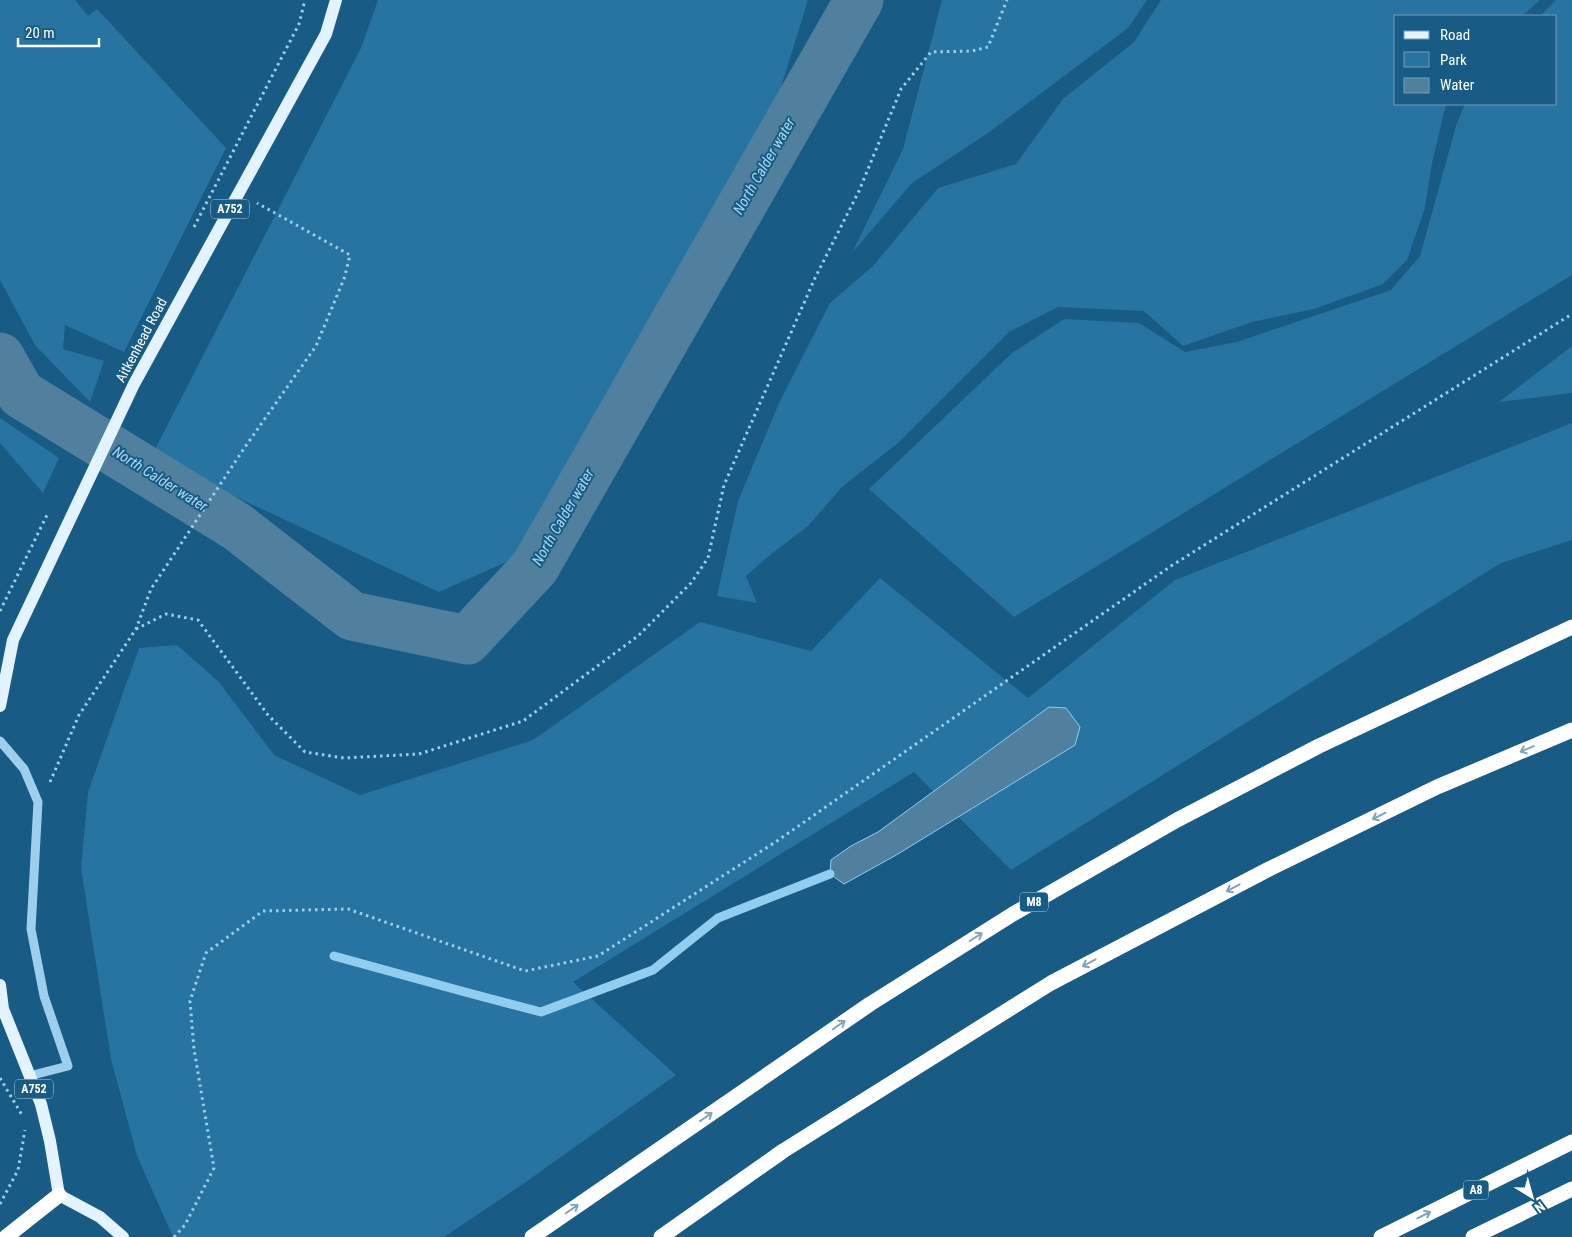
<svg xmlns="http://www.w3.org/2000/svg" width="1572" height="1237" font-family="'Roboto Condensed',sans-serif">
<rect width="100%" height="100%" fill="#185b84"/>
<g fill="#2774a2">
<polygon points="0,0 75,0 88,16 97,9 226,148 124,352 65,325 63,349 104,361 90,402 35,345 0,280"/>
<polygon points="378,0 808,0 777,100 524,554 439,592 151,457 361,48"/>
<polygon points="942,0 1147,0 1128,28 988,133 912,183 852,253 903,149"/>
<polygon points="1161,0 1540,0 1522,16 1396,16 1396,104 1446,104 1432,163 1425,207 1407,260 1383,284 1314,309 1252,322 1183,346 1144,311 1058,307 1009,332 898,443 842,487 808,526 770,555 746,576 757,603 717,596 738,501 779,403 830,303 873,266 938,188 1016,164 1063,99 1134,42"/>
<polygon points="1556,0 1572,0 1572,275 1014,617 869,489 1012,353 1064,319 1139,323 1185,352 1237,342 1391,290 1420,256 1456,126 1465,104 1556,104 1556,16 1540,16"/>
<polygon points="1572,346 1572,393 1499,402"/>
<polygon points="0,418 59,458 43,493 0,443"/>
<polygon points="1572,423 1572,540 1501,563 1011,870 914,772 573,982 676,1075 523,1184 444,1237 173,1237 137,1156 111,1059 81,868 88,792 139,648 177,645 219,682 274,755 360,795 533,740 700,622 811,651 880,578 1028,698 1175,580"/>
</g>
<polygon fill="#50809e" stroke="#90cdef" points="1049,707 1066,708 1080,727 1075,745 898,854 844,884 830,874 831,860 851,846 878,832"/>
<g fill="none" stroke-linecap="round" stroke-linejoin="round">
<polyline stroke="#90cdef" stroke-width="9" points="334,956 465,992 541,1012 653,970 718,918 830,874"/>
<polyline stroke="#50809e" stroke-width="49" points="0,357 21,394 236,526 352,616 467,640 535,567 859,0"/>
<g stroke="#9dcfec" stroke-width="3" stroke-dasharray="2.5 4" stroke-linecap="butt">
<polyline points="194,227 299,24 305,0"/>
<polyline points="0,611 47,515"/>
<polyline points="136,629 166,614 198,620 268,715 305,752 344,758 419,754 523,721 638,636 691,583 708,558 724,485 815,278 859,191 901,89 931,52 972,51 988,47 1007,0"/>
<polyline points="50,782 79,715 136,629 151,589 245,447 316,346 344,279 350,255 257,203"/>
<polyline points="0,1078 22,1115"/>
<polyline points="0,1204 18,1170 25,1130"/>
<polyline points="174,1237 185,1225 214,1168 194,1049 190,1001 206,953 263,911 348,909 525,971 598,956 777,841 1171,566 1572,314"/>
</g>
<polyline stroke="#9dcfec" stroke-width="9" points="0,741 24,769 38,802 31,929 44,996 68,1066 29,1076"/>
<g stroke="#e3f3ff" stroke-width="12">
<polyline points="0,706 13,640 134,384 326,34 336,0"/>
<polyline points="0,985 3,1009 41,1104 50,1141 59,1195 100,1217 123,1237"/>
</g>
<g stroke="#fff" stroke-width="15">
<polyline points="6,1237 59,1195"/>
<polyline points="532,1237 870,1004 1013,914 1177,820 1319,746 1572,627"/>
<polyline points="661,1237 783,1151 1051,983 1269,869 1437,787 1572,730"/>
<polyline points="1381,1237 1572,1142"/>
<polyline points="1473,1237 1572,1189"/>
</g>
</g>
<defs><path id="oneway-shaft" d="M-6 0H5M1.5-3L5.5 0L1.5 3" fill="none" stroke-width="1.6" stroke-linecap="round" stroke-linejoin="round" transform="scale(1.25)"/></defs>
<g stroke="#80a5bb">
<use href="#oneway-shaft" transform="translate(1527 749) rotate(157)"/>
<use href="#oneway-shaft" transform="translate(1379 816) rotate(154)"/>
<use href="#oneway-shaft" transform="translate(1233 888) rotate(152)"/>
<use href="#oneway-shaft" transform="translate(976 937) rotate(-32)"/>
<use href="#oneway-shaft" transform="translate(1089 963) rotate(152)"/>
<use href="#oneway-shaft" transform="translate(839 1025) rotate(-35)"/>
<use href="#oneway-shaft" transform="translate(706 1117) rotate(-35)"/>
<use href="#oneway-shaft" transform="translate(572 1209) rotate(-35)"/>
<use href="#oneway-shaft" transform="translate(1424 1215) rotate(-26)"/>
</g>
<g text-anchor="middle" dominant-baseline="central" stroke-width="4" stroke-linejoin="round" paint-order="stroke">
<g fill="#185b84" stroke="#baceda" stroke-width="1">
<rect x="211" y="199.5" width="38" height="19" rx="4"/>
<rect x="1020" y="892.5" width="28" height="19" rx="4"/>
<rect x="15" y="1079.5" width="38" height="19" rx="4"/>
<rect x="1463.5" y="1180.5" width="25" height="19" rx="4"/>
</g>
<g font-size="12" font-weight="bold" fill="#fff">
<text x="230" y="209">A752</text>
<text x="1034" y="902">M8</text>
<text x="34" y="1089">A752</text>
<text x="1476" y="1190">A8</text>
</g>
<g font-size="14" fill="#fff" stroke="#185b84">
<text transform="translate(141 340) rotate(-62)">Aitkenhead Road</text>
</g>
<g font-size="15" font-style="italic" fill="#a9d8f4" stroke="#185b84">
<text transform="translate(764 166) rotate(-60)">North Calder water</text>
<text transform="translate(160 479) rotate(32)">North Calder water</text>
<text transform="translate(563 517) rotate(-60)">North Calder water</text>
</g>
</g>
<rect x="1394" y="15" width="162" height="90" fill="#185b84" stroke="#749db5"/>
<rect x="1404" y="31" width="25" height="8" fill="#e3f3ff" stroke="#749db5"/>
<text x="1440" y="40" font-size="15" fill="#ffffff">Road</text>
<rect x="1404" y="52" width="25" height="15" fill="#2774a2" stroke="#749db5"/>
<text x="1440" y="65" font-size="15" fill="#ffffff">Park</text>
<rect x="1404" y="78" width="25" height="15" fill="#50809e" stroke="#749db5"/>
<text x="1440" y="90" font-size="15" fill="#ffffff">Water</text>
<g transform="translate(1532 1197) rotate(143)" stroke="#185b84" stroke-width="4" paint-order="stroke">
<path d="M0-4L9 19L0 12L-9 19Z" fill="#ffffff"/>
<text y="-8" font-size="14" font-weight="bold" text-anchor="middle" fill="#ffffff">N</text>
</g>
<path d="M18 38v8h81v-8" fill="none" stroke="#ffffff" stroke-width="2.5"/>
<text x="25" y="38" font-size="15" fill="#ffffff" stroke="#185b84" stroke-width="4" paint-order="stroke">20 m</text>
</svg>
